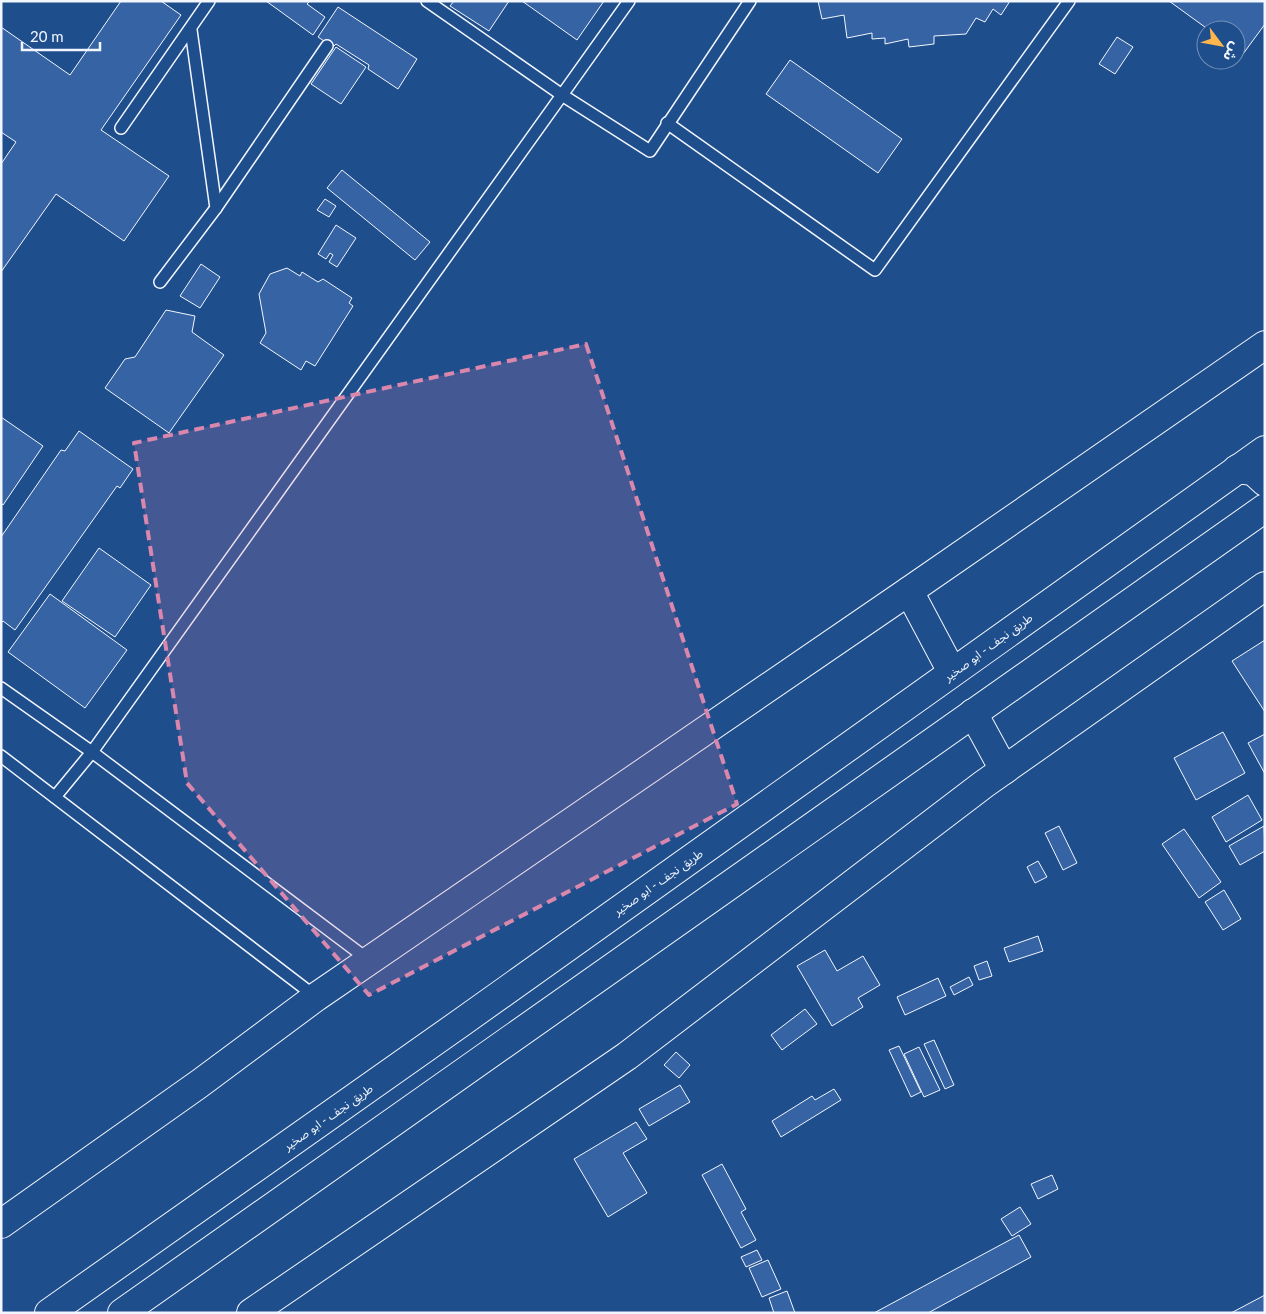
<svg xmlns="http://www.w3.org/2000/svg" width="1266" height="1314" font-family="Lato,'Noto Sans Arabic',sans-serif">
<rect width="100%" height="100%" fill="#1f4e8c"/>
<g fill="#3563a3" stroke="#f2f6ff">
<polygon points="121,1 161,1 181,15 101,130 169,176 124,241 56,194 1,272 1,164 16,142 1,132 1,27 70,75"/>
<polygon points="266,1 310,1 307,4 325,17 313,35"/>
<polygon points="454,1 509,1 489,31 450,6"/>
<polygon points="522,1 604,1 577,40"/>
<polygon points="818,1 1010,1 1001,15 993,9 985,22 976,18 966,34 934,36 934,44 909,47 908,39 885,44 885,38 872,39 872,33 847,38 844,15 822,19"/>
<polygon points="1169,1 1265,1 1265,24 1243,54 1236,49 1236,30 1209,30"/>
<polygon points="338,7 417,59 398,89 368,69 369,65 336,44 333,47 318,37"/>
<polygon points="1117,37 1133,47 1115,74 1099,64"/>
<polygon points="336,47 366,67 341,104 311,84"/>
<polygon points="790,60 902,139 878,173 766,94"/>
<polygon points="342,170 430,242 415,260 327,188"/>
<polygon points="325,199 336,206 329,217 317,210"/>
<polygon points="336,225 356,238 337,267 329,262 333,255 330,253 326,259 318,254"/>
<polygon points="201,264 220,277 200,308 180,296"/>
<polygon points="287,268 300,276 302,272 318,282 323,279 352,298 349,303 353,306 315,366 306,361 301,370 260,343 266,333 259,294 270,274"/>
<polygon points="166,310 195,316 192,332 224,355 169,433 105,388 125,359 135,357"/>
<polygon points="1,417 43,446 3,505 1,503"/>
<polygon points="79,431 133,469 120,488 117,486 15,630 3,621 1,623 1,537 61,450 65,451"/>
<polygon points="99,548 151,585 115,637 62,601"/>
<polygon points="50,594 127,650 85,708 8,652"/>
<polygon points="1265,640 1265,712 1232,661"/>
<polygon points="1223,732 1245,773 1196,800 1174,758"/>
<polygon points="1265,734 1265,774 1248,743"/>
<polygon points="1248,795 1262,820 1226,842 1212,817"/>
<polygon points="1059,826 1077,863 1063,870 1045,833"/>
<polygon points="1264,826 1265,851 1240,865 1229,846"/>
<polygon points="1184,829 1221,882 1199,898 1162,844"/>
<polygon points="1038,861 1047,877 1035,883 1027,867"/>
<polygon points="1224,890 1241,919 1223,930 1205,902"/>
<polygon points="1038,936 1043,951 1009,962 1004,948"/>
<polygon points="825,950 837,971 863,956 880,985 858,998 863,1007 832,1026 797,966"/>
<polygon points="987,961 992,976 979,980 974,966"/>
<polygon points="969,977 973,985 954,995 950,987"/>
<polygon points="938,978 946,996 905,1015 897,997"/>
<polygon points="805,1009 817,1024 782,1050 771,1035"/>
<polygon points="934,1040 954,1085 945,1089 924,1044"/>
<polygon points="899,1046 921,1092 911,1097 889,1050"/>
<polygon points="919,1047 940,1090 924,1097 904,1054"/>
<polygon points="676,1052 690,1065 679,1078 664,1065"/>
<polygon points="680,1085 690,1102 649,1126 639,1109"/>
<polygon points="834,1089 841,1100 781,1137 772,1121 812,1096 815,1100"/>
<polygon points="636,1122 647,1139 623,1153 647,1193 608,1217 574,1159"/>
<polygon points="722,1164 746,1209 741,1212 756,1240 741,1248 702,1175"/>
<polygon points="1052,1175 1058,1189 1038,1199 1031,1184"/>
<polygon points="1020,1207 1031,1224 1012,1236 1001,1219"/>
<polygon points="1019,1235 1031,1257 928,1313 874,1313"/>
<polygon points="757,1250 762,1260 746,1267 741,1257"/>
<polygon points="768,1260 781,1289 762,1297 749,1268"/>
<polygon points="787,1291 795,1313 774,1313 769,1298"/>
<polygon points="1265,1295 1265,1313 1231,1313"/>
</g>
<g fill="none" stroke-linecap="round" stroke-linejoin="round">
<defs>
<g id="service">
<polyline points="629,1 562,95 650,151 750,1"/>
<polyline points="191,30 216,208"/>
<polyline points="667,123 875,270 1069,1"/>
<polyline points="121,128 209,1"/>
<polyline points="160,282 216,208 327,46"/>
<polyline points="1,688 92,752 370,961"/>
<polyline points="1,756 316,997"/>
<polyline points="55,797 92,752 562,95 427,1"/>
</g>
<g id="secondary">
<polyline points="1,1224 199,1084 316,997 909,591 1265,345"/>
<polyline points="251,1313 627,1056 984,784 1265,586"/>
</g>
<g id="trunk">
<polyline points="1237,469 1253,471 1265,482"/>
<polyline points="909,591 952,672"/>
<polyline points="973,713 1004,770"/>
<polyline points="49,1313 462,1022 1265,450"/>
<polyline points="122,1313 1265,508"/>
</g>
</defs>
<use href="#service" stroke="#f2f6ff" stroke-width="14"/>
<use href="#secondary" stroke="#f2f6ff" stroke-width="30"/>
<use href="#trunk" stroke="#f2f6ff" stroke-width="30"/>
<use href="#service" stroke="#1f4e8c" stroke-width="11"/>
<use href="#secondary" stroke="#1f4e8c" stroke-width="28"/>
<use href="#trunk" stroke="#1f4e8c" stroke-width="28"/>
</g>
<path fill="#da87ad" fill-opacity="0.2" stroke="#da87ad" stroke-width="4" stroke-dasharray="10 6" stroke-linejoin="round" d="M 586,344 L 737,804 L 369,995 L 187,783 L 134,443 Z"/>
<g text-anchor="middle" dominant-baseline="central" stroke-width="4" stroke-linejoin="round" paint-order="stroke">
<g font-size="12" fill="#f2f6ff" stroke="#1f4e8c">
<text transform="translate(988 647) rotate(-36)">طريق نجف - ابو صخير</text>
<text transform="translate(658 882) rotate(-35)">طريق نجف - ابو صخير</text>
<text transform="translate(328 1117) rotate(-35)">طريق نجف - ابو صخير</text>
</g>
</g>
<rect width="1266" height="1314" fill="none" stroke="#f2f6ff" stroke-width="5"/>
<g transform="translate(1221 45) rotate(122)"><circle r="24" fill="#1f4e8c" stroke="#7391ba"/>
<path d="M0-4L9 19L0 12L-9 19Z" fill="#ffb74d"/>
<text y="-8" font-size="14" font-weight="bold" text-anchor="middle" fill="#f2f6ff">ش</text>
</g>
<path d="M22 42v8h78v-8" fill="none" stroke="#f2f6ff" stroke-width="2.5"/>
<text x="30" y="42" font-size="15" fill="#f2f6ff" stroke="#1f4e8c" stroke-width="4" paint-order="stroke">20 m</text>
</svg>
